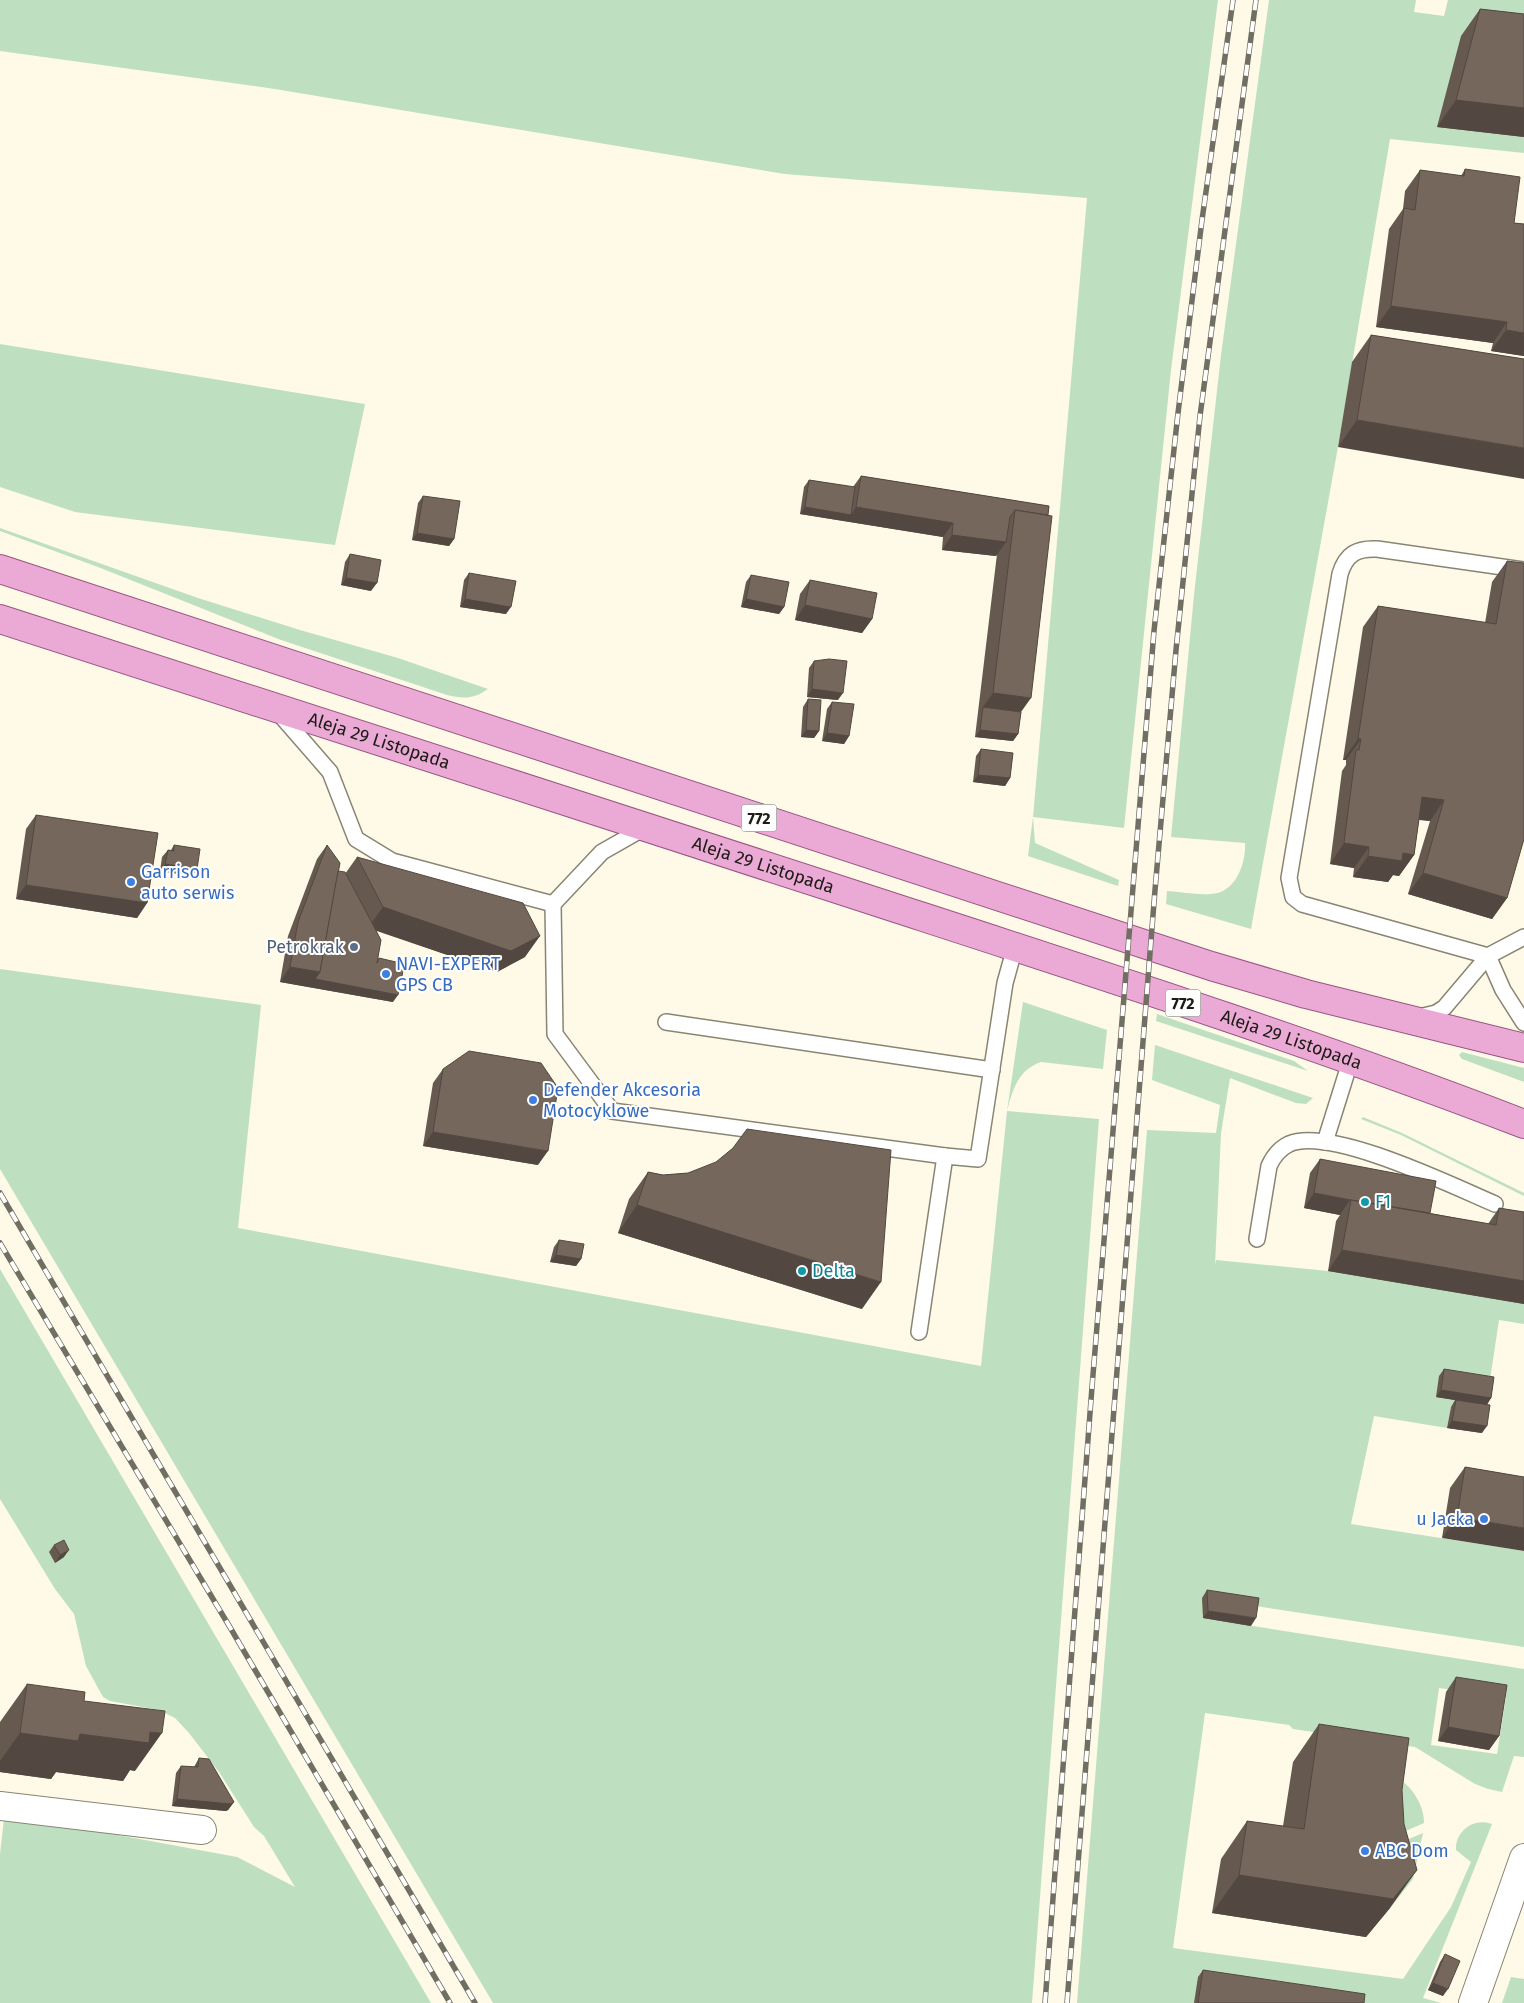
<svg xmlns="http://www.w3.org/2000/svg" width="1524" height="2003" font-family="'Fira Sans',sans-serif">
<rect width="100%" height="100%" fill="#fefae7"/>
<g fill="#bee0c0" fill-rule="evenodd">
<polygon points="0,0 1218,0 1171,370 1124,828 1033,817 1035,843 1119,880 1118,886 1028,856 1033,817 1087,198 785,174 275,89 0,51"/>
<path d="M 1269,0 L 1416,0 L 1414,12 L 1444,16 L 1448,0 L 1524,0 L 1524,44 L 1437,127 L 1524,137 L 1524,153 L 1390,139 L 1338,447 L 1251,929 L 1166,904 L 1167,891 C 1181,892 1197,895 1211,894 C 1236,893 1246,863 1245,843 L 1171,837 L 1194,595 L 1221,355 Z"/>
<polygon points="0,344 365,404 335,545 75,512 0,487"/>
<path d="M 0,528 L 198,598 L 300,630 L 398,658 L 488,689 C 474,699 463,699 447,695 L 281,640 L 98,567 L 0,531 Z"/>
<path d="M 0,969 L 261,1005 L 238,1228 L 981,1366 L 1007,1111 L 1023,1002 L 1107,1030 L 1103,1069 L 1041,1062 C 1018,1070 1013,1089 1007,1111 L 1099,1119 L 1032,2003 L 493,2003 L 0,1169 Z"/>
<polygon points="1157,1014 1294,1061 1308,1071 1156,1021"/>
<path d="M 1155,1045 L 1313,1098 L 1306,1104 L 1296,1103 L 1230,1078 L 1221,1133 L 1215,1265 L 1216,1260 L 1328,1271 L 1524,1304 L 1524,1324 L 1499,1320 L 1485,1413 L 1451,1407 L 1447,1428 L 1374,1416 L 1351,1524 L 1524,1551 L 1524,1647 L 1203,1598 L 1203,1618 L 1524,1669 L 1524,1757 L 1514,1756 L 1502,1792 L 1488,1789 L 1475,1784 L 1415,1747 L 1293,1729 L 1289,1725 L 1205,1713 L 1173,1948 L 1403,1979 L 1451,1907 L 1471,1862 L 1456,1850 C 1455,1831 1474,1817 1492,1824 L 1423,1998 L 1441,2003 L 1361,2003 L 1361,1999 L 1199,1975 L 1195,2003 L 1077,2003 L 1147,1130 L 1216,1133 L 1220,1105 L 1152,1080 ZM 1439,1688 L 1506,1697 L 1497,1754 L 1431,1745 Z"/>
<polygon points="1462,1052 1524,1068 1524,1082 1462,1059 1459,1055"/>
<polygon points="1363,1117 1402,1133 1524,1193 1524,1196 1401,1135 1361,1119"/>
<polygon points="0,1269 431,2003 0,2003 0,1854 4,1819 107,1833 237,1857 295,1887 264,1836 254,1827 219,1772 189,1733 175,1718 159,1710 110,1701 103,1697 86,1666 74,1614 55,1589 0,1499"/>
<path d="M 1401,1780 C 1414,1790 1424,1806 1424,1823 L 1376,1844 Z"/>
<polygon points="1423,1833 1413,1879 1390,1908 1376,1853"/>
<polygon points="1511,1977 1524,1979 1524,2003 1502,2003"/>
</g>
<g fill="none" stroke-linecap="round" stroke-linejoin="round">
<defs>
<g id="lane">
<path d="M 1524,570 L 1377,549 C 1357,548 1346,554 1340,574 L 1289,878 L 1293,897 L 1302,904 L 1488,956 L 1524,937"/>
<polyline points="277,711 330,772 356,839 392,861 553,904 602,852 646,827"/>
<polyline points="553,904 555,1034 612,1111 945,1156"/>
<polyline points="1419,1017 1436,1013 1444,1008 1488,956 1503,990 1524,1023"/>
<polyline points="666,1022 992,1070"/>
<polyline points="1325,1142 1351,1059"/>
<path d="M 1257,1239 L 1269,1166 C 1273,1157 1279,1149 1289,1144 C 1330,1126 1453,1186 1495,1204"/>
<polyline points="919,1332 945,1156 978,1159 1005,983 1015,947"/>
</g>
<g id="street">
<polyline points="0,1806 202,1830"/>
<polyline points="1473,2003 1524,1858"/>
</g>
<g id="primary">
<polyline points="0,569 1211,966 1306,994 1524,1048"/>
<path id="s1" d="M 0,619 C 280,708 558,799 837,889 C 1067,964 1298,1037 1524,1124"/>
</g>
</defs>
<use href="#lane" stroke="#898574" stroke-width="18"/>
<use href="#street" stroke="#898574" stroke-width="30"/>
<use href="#primary" stroke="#9a5480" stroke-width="30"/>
<use href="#lane" stroke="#fff" stroke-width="15"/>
<use href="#street" stroke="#fff" stroke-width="28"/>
<use href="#primary" stroke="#ebaad6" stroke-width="28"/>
<defs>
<g id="rail">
<polyline points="0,1193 475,2003"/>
<polyline points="0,1243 231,1629 450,2003"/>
<polyline points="1045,2003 1092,1387 1154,631 1178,413 1202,220 1233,0"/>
<polyline points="1067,2003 1155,890 1176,650 1200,416 1256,0"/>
</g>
</defs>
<use href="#rail" stroke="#716e63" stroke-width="5.5"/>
<use href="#rail" stroke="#fff" stroke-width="4" stroke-dasharray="11" stroke-linecap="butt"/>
</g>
<g fill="#655950">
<polygon points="1480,9 1524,14 1524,137 1437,127 1461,36"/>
<polygon points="1465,169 1514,223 1524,224 1524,356 1491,351 1493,343 1376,327 1389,229 1403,209 1405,191 1420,170 1461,176"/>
<polygon points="1371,335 1524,359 1338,447 1352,362"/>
<polygon points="861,476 1049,506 1018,734 1013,741 975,737 997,554 996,556 942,550 943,537 800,514 804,487 809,480 853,487"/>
<polygon points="423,496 454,539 449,546 412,540 418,503"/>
<polygon points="350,554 371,591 341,585 345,562"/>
<polygon points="1507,561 1507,898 1492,919 1408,894 1430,821 1419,820 1414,855 1399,876 1393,875 1388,882 1353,877 1354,868 1330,864 1342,771 1346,765 1346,760 1343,760 1363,627 1378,606 1485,623 1492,582"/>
<polygon points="469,573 506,614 460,607 464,580"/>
<polygon points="751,575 784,607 779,614 741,607 746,582"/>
<polygon points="810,580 872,619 862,633 795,620 800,594"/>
<polygon points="814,661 838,700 807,697 809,668"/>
<polygon points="808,699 819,731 814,738 801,737 803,707"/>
<polygon points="832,702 849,736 844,744 822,741 827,709"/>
<polygon points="981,749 1010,778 1005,786 973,782 976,756"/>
<polygon points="36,815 147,903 137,918 16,899 26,829"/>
<polygon points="174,845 192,876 160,871 162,857 168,850 171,850"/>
<polygon points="327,845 338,871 345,874 357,857 525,957 497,972 376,930 378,961 379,958 393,1002 280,982 288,936 317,859"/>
<polygon points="443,1069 538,1165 423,1146 433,1083"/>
<polygon points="1320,1159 1430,1213 1488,1224 1499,1208 1524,1212 1524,1304 1328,1271 1336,1221 1340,1215 1304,1208 1310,1173"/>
<polygon points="648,1172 663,1175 688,1173 862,1309 618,1233 629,1199"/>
<polygon points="559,1240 581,1259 576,1266 550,1262 554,1247"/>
<polygon points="1444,1369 1491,1398 1487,1405 1482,1433 1447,1428 1451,1407 1455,1400 1436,1397 1439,1376"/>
<polygon points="1465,1467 1524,1477 1442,1538 1450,1488"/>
<polygon points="54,1545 64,1557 55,1563 49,1552"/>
<polygon points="1207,1590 1251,1626 1203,1618 1202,1598"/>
<polygon points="1456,1677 1499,1736 1489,1750 1438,1741 1446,1692"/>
<polygon points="27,1684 84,1701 135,1771 130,1770 123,1781 56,1772 51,1779 0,1772 0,1722"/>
<polygon points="1319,1724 1402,1790 1390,1908 1366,1937 1212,1913 1221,1859 1247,1821 1283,1826 1293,1762"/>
<polygon points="199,1758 234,1802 228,1810 226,1811 172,1806 176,1773 181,1766 194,1767"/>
<polygon points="1445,1954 1443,1996 1428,1990 1440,1962"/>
<polygon points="1203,1970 1364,2003 1194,2003 1198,1977"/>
</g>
<g fill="#534841">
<polygon points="1456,100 1524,108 1524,137 1437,127"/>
<polygon points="1391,306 1507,322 1493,343 1376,327"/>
<polygon points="1506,330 1524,333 1524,356 1491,351"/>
<polygon points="1357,420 1524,448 1524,479 1338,447"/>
<polygon points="805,507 851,515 856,507 953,523 943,537 800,514"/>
<polygon points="417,533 454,539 449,546 412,540"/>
<polygon points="952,535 1006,542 996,556 942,550"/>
<polygon points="346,578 377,583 371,591 341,585"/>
<polygon points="465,599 511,607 506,614 460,607"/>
<polygon points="746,599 784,607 779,614 741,607"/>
<polygon points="805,605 872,619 862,633 795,620"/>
<polygon points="812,689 843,693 838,700 807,697"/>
<polygon points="993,693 1031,698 1016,719 983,707"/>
<polygon points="806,730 819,731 814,738 801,737"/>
<polygon points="980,730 1018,734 1013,741 975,737"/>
<polygon points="827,733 849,736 844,744 822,741"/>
<polygon points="1358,739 1361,739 1346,760 1343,760"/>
<polygon points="978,775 1010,778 1005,786 973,782"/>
<polygon points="1422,797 1444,800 1430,821 1408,818"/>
<polygon points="1344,843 1369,847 1354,868 1330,864"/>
<polygon points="1403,853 1414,855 1399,876 1393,875 1388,882 1353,877 1368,856"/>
<polygon points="165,864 197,869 192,876 160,871"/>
<polygon points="1423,873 1507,898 1492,919 1408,894"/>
<polygon points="26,885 147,903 137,918 16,899"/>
<polygon points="383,907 540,936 525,957 497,972 368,928"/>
<polygon points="290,967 320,972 398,995 393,1002 280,982"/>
<polygon points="433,1132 548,1151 538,1165 423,1146"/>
<polygon points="1314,1193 1350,1200 1340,1215 1304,1208"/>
<polygon points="637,1205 881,1282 862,1309 618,1233"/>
<polygon points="1342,1250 1524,1281 1524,1304 1328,1271"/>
<polygon points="556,1255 581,1259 576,1266 550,1262"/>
<polygon points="1441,1390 1491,1398 1486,1405 1436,1397"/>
<polygon points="1452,1421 1487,1426 1482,1433 1447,1428"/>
<polygon points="1457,1517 1524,1528 1524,1551 1442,1538"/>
<polygon points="69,1550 64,1557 55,1563 60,1555"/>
<polygon points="1208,1611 1256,1618 1251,1626 1203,1618"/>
<polygon points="1448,1727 1499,1736 1489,1750 1438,1741"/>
<polygon points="150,1732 162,1733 135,1771 130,1770 123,1781 56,1772 51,1779 0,1772 0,1761 20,1733 80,1734"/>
<polygon points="177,1799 234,1802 228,1810 226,1811 172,1806"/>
<polygon points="1417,1870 1390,1908 1366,1937 1212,1913 1239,1875"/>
<polygon points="1433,1983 1448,1989 1443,1996 1428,1990"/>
</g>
<g fill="#76675d" stroke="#534841">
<polygon points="1480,9 1524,14 1524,108 1456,100"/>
<polygon points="1465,169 1520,177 1514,223 1524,224 1524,333 1506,330 1507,322 1391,306 1404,208 1415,210 1420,170 1464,176"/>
<polygon points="1371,335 1524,359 1524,448 1357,420"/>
<polygon points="861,476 1049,506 1048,515 1015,510 1010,517 1006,542 952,535 953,523 856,507"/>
<polygon points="809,480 855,487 851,515 805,507"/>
<polygon points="423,496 460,501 454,539 417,533"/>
<polygon points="1015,510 1052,516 1031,698 993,693"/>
<polygon points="350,554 381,560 377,583 346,578"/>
<polygon points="1507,561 1524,563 1524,839 1507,898 1423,873 1444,800 1422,797 1414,855 1403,853 1402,861 1368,856 1369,847 1344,843 1356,750 1359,750 1361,739 1358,739 1378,606 1496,624"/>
<polygon points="469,573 516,581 511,607 465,599"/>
<polygon points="751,575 789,582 784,607 746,599"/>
<polygon points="810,580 877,593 872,619 805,605"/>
<polygon points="829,659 847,661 843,693 812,689 814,661"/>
<polygon points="808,699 821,700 819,731 806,730"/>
<polygon points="832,702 854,704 849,736 827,733"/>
<polygon points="983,707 1021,712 1018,734 980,730"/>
<polygon points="981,749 1013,753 1010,778 978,775"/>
<polygon points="36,815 158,833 147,903 26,885"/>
<polygon points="174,845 200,849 197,869 165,864 168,850 174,851"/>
<polygon points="327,845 340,863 320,972 290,967 298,922"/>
<polygon points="357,857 523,903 540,936 511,951 383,907"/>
<polygon points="338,871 345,872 381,940 377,963 379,958 396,962 403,971 398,995 315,979 320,972"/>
<polygon points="469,1051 541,1063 558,1088 548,1151 433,1132 443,1069"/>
<polygon points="747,1129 891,1150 881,1282 637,1205 648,1172 663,1175 688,1173 716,1162 733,1148"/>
<polygon points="1320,1159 1436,1181 1430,1213 1351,1200 1314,1193"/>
<polygon points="1351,1200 1496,1225 1499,1208 1524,1212 1524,1281 1342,1250"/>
<polygon points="559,1240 584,1244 581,1259 556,1255"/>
<polygon points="1444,1369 1494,1377 1491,1398 1441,1390"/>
<polygon points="1456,1400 1490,1405 1487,1426 1452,1421"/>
<polygon points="1465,1467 1524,1477 1524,1528 1457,1517"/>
<polygon points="64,1540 69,1550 60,1555 54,1545"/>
<polygon points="1207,1590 1259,1598 1256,1618 1208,1611"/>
<polygon points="1456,1677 1507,1685 1499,1736 1448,1727"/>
<polygon points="27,1684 85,1692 84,1701 165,1711 162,1733 150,1732 149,1743 80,1734 78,1741 20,1733"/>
<polygon points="1319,1724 1409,1738 1402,1790 1404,1824 1417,1870 1393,1899 1239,1875 1247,1821 1304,1829"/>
<polygon points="199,1758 209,1759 234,1802 231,1804 177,1799 181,1766 198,1767"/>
<polygon points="1445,1954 1460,1961 1448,1989 1433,1983"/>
<polygon points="1203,1970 1365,1994 1364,2003 1198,2003"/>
</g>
<g fill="#3f7fe0" stroke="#fff" stroke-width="2">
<circle cx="131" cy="882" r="5"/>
<circle cx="386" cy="974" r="5"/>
<circle cx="533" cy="1100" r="5"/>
<circle cx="1484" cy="1519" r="5"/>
<circle cx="1365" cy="1851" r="5"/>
</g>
<circle fill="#5c6f8a" stroke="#fff" stroke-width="2" cx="354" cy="947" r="5"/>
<g fill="#0f9aa8" stroke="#fff" stroke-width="2">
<circle cx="1365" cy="1202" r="5"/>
<circle cx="802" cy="1271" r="5"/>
</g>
<g text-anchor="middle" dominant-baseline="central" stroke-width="4" stroke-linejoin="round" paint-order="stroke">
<g fill="#fff" stroke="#61605b" stroke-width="1">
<rect x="741.5" y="804.5" width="35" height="27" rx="4"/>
<rect x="1165.5" y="989.5" width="35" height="27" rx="4"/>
</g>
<g font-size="16" font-weight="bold" fill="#1d1c15">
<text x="759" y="818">772</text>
<text x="1183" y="1003">772</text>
</g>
<g font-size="18" fill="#1d1c15" stroke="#fff">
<text stroke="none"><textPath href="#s1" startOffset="398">Aleja 29 Listopada</textPath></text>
<text stroke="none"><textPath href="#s1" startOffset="802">Aleja 29 Listopada</textPath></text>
<text stroke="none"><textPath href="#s1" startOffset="1358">Aleja 29 Listopada</textPath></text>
</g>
<g font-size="18" fill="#366cbe" stroke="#fff" text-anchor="start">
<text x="141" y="872">Garrison<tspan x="141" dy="21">auto serwis</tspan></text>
<text x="396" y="964">NAVI-EXPERT<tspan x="396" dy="21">GPS CB</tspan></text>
<text x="543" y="1090">Defender Akcesoria<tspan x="543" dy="21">Motocyklowe</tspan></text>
<text x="1474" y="1519" text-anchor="end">u Jacka</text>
<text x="1375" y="1851">ABC Dom</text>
</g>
<g font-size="18" fill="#4e5e75" stroke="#fff" text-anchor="end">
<text x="344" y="947">Petrokrak</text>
</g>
<g font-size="18" fill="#0d838f" stroke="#fff" text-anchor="start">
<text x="1375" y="1202">F1</text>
<text x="812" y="1271">Delta</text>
</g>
</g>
</svg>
